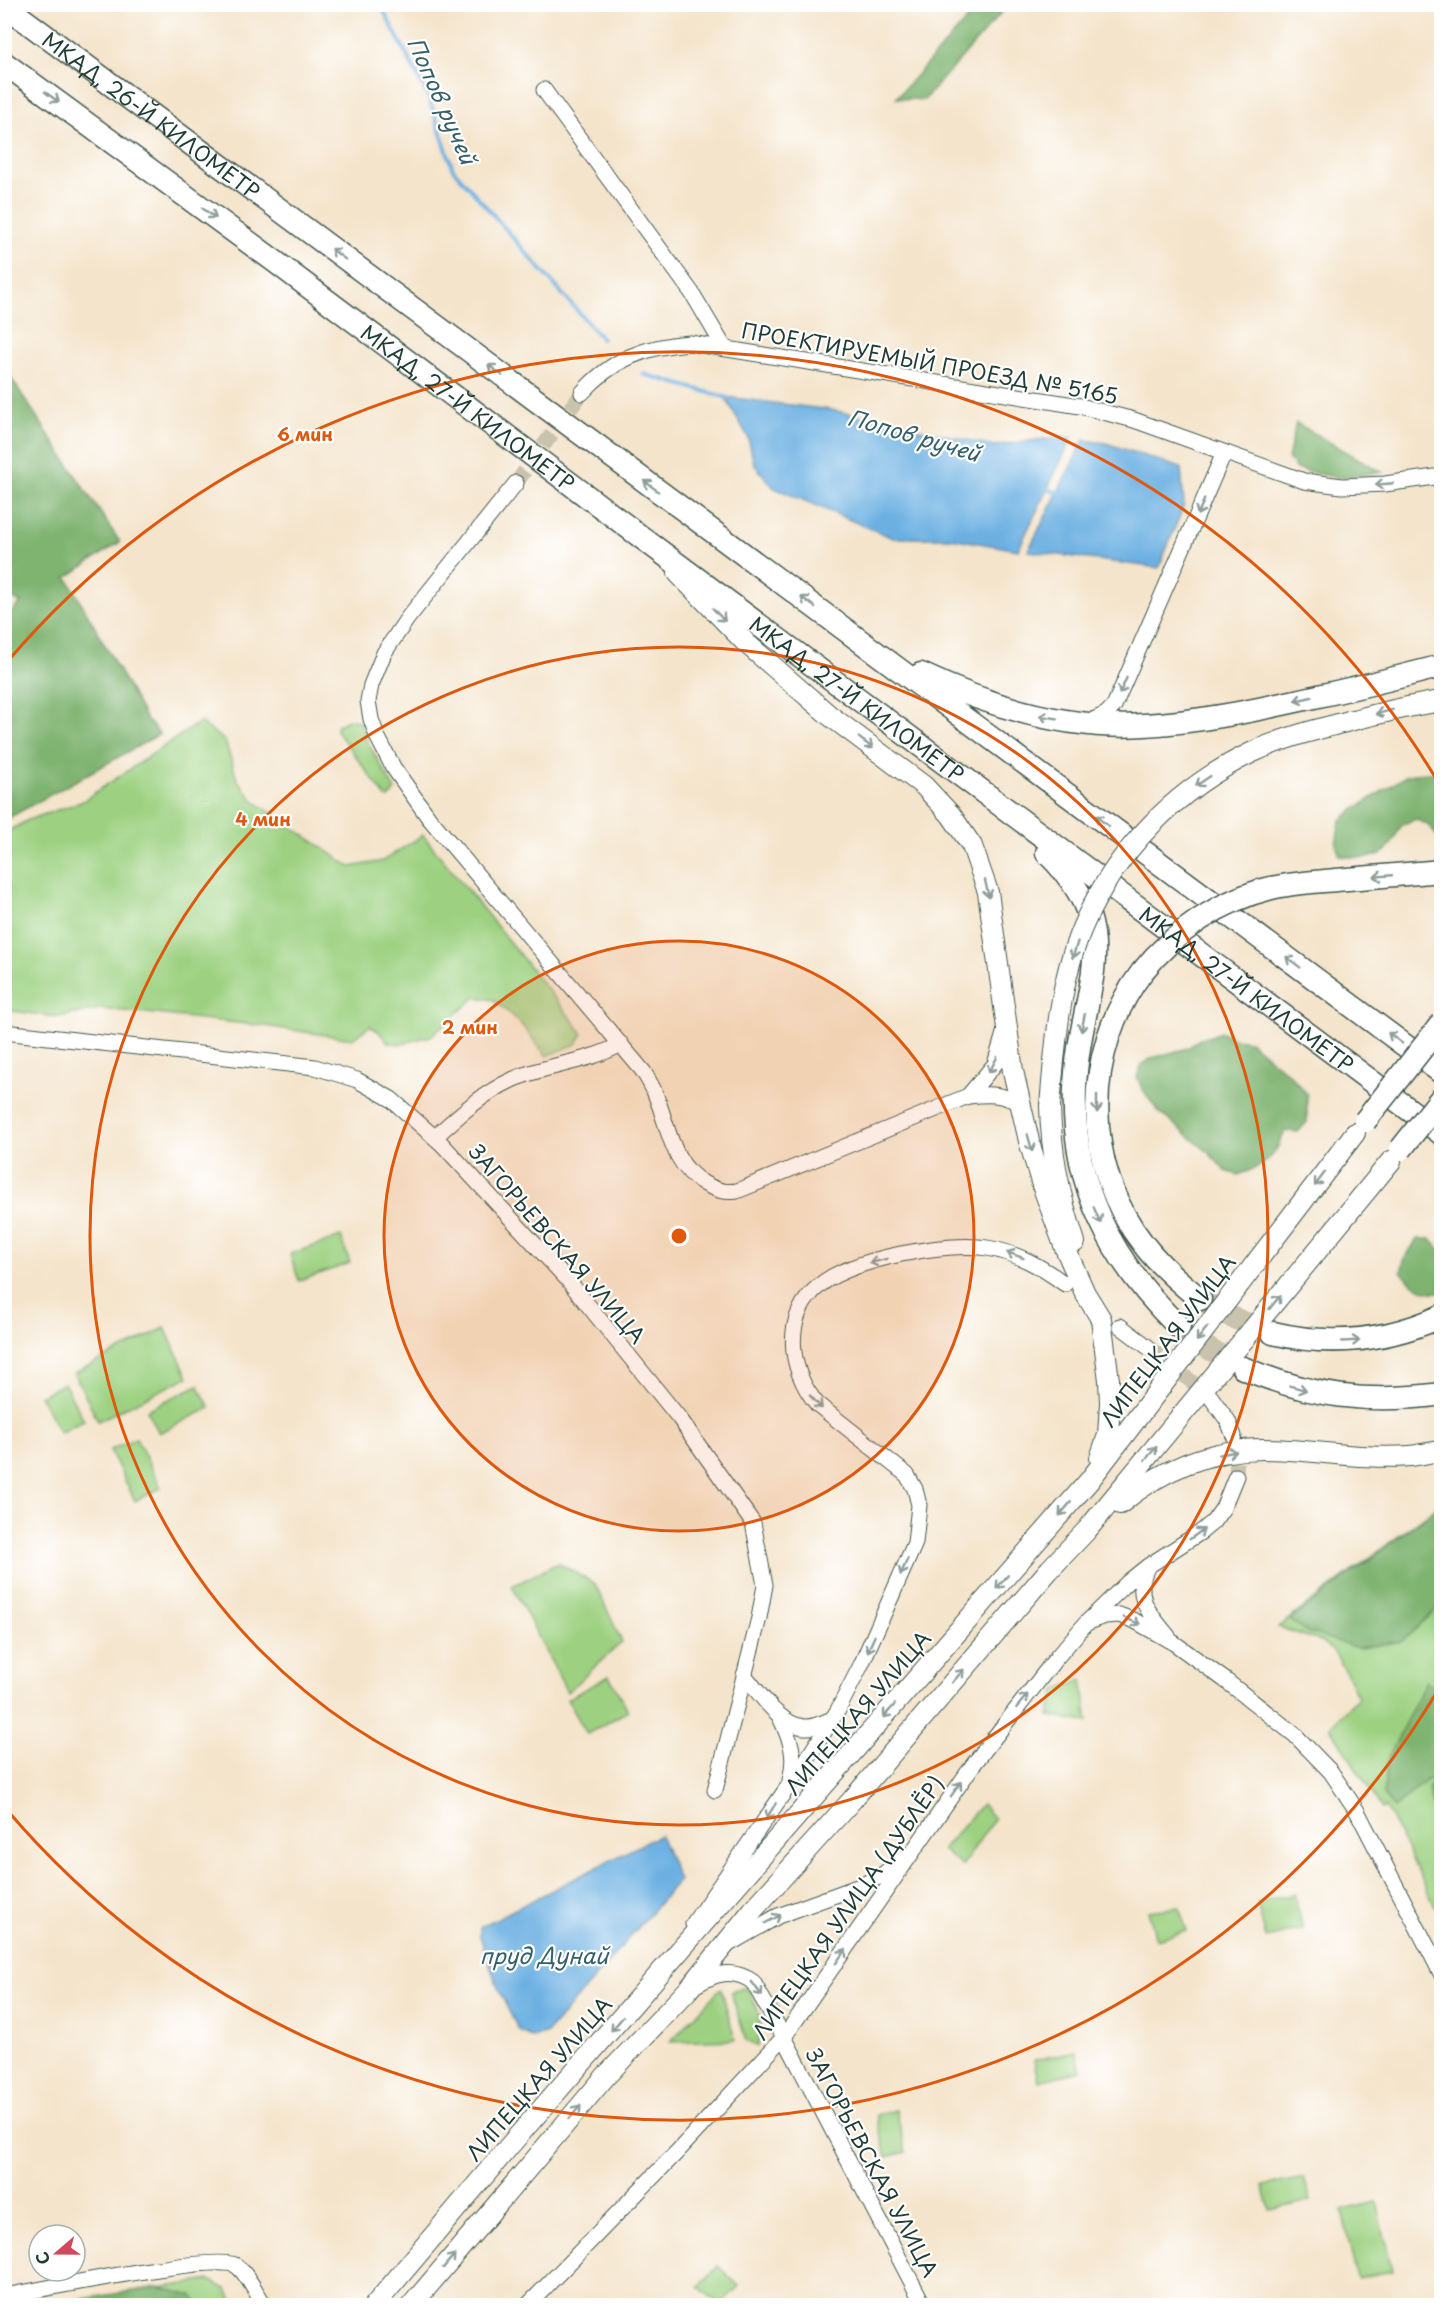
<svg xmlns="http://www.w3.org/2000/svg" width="1446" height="2310" font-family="'Playpen Sans',sans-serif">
<rect width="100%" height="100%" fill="#fff"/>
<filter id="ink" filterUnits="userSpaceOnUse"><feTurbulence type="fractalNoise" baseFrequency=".0167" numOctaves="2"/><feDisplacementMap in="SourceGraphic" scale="12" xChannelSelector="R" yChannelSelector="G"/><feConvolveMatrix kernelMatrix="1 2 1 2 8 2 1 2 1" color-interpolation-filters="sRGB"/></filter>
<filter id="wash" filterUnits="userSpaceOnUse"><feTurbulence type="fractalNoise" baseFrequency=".008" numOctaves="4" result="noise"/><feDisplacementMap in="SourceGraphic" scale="24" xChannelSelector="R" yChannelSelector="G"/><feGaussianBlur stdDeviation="1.35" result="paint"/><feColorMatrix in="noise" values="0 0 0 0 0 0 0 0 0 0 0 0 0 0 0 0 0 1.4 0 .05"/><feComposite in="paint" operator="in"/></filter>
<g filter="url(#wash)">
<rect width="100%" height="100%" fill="#f4e4cb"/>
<g fill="#9dd181" stroke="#5e875a" stroke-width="1.5">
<polygon points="350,719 361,722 367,741 395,790 389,798 386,797 336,730 337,725"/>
<polygon points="200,722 225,741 237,779 254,801 351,867 383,861 423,835 574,1022 583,1034 576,1044 547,1056 520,1023 494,1000 476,997 431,1036 400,1044 388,1042 378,1031 370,1026 352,1039 265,1026 147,1013 99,1009 58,1017 5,1010 5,833 28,820 81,802"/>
<polygon points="341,1237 350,1263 299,1281 290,1254"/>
<polygon points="165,1328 188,1377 98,1421 74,1373"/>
<polygon points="64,1383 84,1420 60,1433 40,1396"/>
<polygon points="198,1385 210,1408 159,1433 147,1410"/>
<polygon points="136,1438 161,1488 135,1501 110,1450"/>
<path d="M 1441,1504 L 1441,1918 L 1386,1807 L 1382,1809 L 1330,1727 L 1358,1697 C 1350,1681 1338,1652 1323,1642 L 1278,1627 Z"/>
<polygon points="558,1563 595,1584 622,1642 567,1692 512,1586"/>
<polygon points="609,1676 628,1711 587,1734 567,1699"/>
<polygon points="1082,1679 1088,1722 1049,1716 1056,1690"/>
<polygon points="982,1804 994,1819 962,1866 942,1850"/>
<polygon points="1294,1894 1303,1929 1266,1938 1257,1903"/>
<polygon points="1179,1907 1187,1931 1156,1939 1148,1911"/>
<path d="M 747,1987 C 758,2009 765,2020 757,2046 L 746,2041 L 731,1992 Z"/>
<polygon points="721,1988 735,2040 670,2042"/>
<polygon points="1076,2051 1081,2071 1038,2081 1034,2060"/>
<polygon points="896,2110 906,2152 886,2157 876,2115"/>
<polygon points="1304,2178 1311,2201 1270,2210 1263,2186"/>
<polygon points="1377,2202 1392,2271 1357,2278 1342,2210"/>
<polygon points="718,2266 739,2286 720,2305 699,2287"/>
<polygon points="209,2280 226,2289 237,2305 46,2306"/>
</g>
<g fill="#7eb36f" stroke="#4e7852" stroke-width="1.5">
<polygon points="980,5 1008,5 924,100 896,98"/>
<polygon points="5,369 120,542 67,577 146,719 160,734 5,820 5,619 21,602 5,597"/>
<polygon points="1296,423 1382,472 1339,478 1296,469 1288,458"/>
<path d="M 1441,771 L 1441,841 L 1428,825 L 1416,819 C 1394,826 1401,830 1390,846 C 1380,861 1356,858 1340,856 L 1336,845 L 1340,821 L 1349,813 L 1407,775 Z"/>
<path d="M 1222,1032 L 1236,1039 L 1249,1041 L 1290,1075 L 1307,1094 L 1307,1122 L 1298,1132 L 1285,1131 C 1272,1162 1268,1163 1238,1175 L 1226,1171 L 1208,1152 L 1157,1110 L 1142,1089 L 1137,1077 L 1141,1065 L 1152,1058 L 1188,1048 L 1198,1040 Z"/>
<path d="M 1417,1239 L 1431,1239 L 1441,1251 L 1441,1292 C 1424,1294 1412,1285 1401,1272 L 1404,1260 Z"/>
<polygon points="1441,1505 1441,1606 1402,1641 1358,1648 1305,1631 1290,1620"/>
<polygon points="1426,1681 1441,1692 1441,1829 1438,1826 1428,1788 1436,1777 1427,1780 1394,1808 1383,1795 1389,1756"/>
<polygon points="158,2287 193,2296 197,2305 46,2305"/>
</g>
<g fill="#6cb0e2" stroke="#46768b" stroke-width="1.5">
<polygon points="725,397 832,410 994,446 1059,437 1072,438 1018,550 951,538 893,538 774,488 754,464 748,437"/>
<polygon points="1084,440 1106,443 1181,468 1184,505 1159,568 1028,551"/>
<polygon points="660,1835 679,1880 546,2034 532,2037 519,2031 499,1991 480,1937 480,1927"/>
</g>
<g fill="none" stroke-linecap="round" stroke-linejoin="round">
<g stroke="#6cb0e2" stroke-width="4">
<polyline points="380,4 428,95 453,169 602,339"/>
<polyline points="643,374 728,398"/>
<polyline points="1044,488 1062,494"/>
</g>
</g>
</g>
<g filter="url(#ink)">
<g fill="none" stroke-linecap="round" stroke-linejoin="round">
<g stroke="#c9c3ad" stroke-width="15" stroke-dasharray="15 8" stroke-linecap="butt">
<polyline points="516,483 582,393"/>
<polyline points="1148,1347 1210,1396"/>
<polyline points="1234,1440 1237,1456 1236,1476"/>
</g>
<g stroke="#c9c3ad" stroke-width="22" stroke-dasharray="22 11" stroke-linecap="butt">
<polyline points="1200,1299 1233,1318 1272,1333"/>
<polyline points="1179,1327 1209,1349 1243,1368"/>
</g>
<defs>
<g id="minor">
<polyline points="544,90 692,293 724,347"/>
<path d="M 582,393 C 612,359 646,346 690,343 L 1080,406 L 1134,420 L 1304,481 L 1342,486 L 1385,484 L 1442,476"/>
<path d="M 516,483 L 407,619 L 384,653 L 371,685 L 368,701 L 371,719 L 377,736 L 393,767 L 429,818 L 643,1071 C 648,1079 653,1087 656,1096 C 669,1128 672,1166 705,1184 C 716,1190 725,1193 737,1191 L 968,1096 C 989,1094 1002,1093 1020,1104"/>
<polyline points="1089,722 1106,714 1114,706 1224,453"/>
<polyline points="4,1032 315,1067 357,1080 391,1099 441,1143 567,1279 680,1419 753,1523 765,1585 759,1618 715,1790"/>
<polyline points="968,1096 995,1064 1005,1030"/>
<path d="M 435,1137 C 459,1115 483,1093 514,1079 C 548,1064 588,1063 621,1044"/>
<polyline points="1120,1326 1148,1347"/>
<polyline points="1210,1396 1228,1421 1234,1436"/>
<path d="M 1147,1567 C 1133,1597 1149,1613 1168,1636"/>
<polyline points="1089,1622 1105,1616 1119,1615 1135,1621 1174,1643 1225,1680 1295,1735 1331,1772 1357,1811 1442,1975"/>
<path d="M 744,1675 C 760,1693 778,1724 804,1727 C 813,1728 823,1723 832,1719"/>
<path d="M 779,1715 C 790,1739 797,1754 790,1780"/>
<path d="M 693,1924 L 805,1762 L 838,1710 L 861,1665 L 915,1543 L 919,1505 L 915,1489 L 907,1475 L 817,1404 C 788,1369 782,1316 820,1285 C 851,1259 948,1241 987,1248 C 1018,1253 1040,1266 1065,1284"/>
<polyline points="729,1944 778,1916 860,1886 881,1876 903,1858"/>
<path d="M 696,1985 C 715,1973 733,1968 753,1982 L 784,2037 L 924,2306"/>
<path d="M 4,2296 C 40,2290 212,2254 235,2265 C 245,2270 258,2296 265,2306"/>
<polyline points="527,2306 676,2153 784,2037 973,1765 1057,1657 1087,1622 1128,1582 1148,1566 1201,1532 1213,1522 1223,1508 1236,1476"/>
</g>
<g id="major">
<polyline points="678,573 746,643 829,715 924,786 951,815 972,846 988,892 1013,1071 1029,1141 1041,1182 1065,1248 1085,1293 1101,1319 1109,1380 1110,1403 1108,1435 1100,1458"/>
<path d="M 1050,1106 C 1051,1153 1060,1198 1075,1242"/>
<path d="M 1120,1504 C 1160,1470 1210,1449 1263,1449 C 1312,1449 1361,1460 1410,1456 C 1420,1455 1431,1452 1442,1451"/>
<polyline points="374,2306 511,2144 1089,1481 1355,1133"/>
<polyline points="411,2306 605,2077 688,1990 752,1911 852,1800 1050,1569 1087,1530 1391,1161"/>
</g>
<g id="highway">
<path id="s1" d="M 4,5 L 1442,1073"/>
<path id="s2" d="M 4,63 L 273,260 L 649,543 L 1442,1134"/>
<path d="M 921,674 C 989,706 1067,730 1144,725 C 1199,722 1251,711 1305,699 C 1351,689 1396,678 1442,666"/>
<path d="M 1047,853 C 1131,934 1078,992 1075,1088 C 1071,1185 1111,1261 1179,1327"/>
<path d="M 1142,972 C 1082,1051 1082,1167 1144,1245 C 1160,1266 1180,1283 1200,1299"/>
<path d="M 1273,1333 C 1331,1347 1387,1341 1442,1316"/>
<path d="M 1243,1368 C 1311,1397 1368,1404 1442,1394"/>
</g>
</defs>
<use href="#minor" stroke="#3f564b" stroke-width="17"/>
<use href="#major" stroke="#3f564b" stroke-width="22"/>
<use href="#highway" stroke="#3f564b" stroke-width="25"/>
<use href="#minor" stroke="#fff" stroke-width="15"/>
<use href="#major" stroke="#fff" stroke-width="20"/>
<use href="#highway" stroke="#fff" stroke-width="22"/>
<defs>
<path id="major-bridge" d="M 1050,1106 C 1055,1048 1059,983 1082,928 C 1115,851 1177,788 1253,752 C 1285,737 1319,729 1353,720 C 1382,713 1411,705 1442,701"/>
<g id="highway-bridge">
<path d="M 1142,972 C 1174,932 1221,900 1271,888 C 1292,883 1314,882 1336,880 C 1371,877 1406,874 1442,871"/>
<polyline points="1365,1121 1442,1023"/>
<polyline points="1401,1149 1442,1097"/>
</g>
</defs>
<use href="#major-bridge" stroke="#3f564b" stroke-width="22" stroke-linecap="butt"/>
<use href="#highway-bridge" stroke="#3f564b" stroke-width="25" stroke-linecap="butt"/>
<use href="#major-bridge" stroke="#fff" stroke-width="20"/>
<use href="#highway-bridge" stroke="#fff" stroke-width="22"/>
</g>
<defs><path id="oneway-shaft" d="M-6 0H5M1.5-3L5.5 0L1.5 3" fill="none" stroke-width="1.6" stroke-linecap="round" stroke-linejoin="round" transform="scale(1.5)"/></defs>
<g stroke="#8f9e9a">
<use href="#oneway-shaft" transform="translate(52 97) rotate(36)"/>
<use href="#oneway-shaft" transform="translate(209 213) rotate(36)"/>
<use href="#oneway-shaft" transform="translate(338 254) rotate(-143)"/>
<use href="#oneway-shaft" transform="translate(495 370) rotate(-143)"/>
<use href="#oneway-shaft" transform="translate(1384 484) rotate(175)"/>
<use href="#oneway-shaft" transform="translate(651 486) rotate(-143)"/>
<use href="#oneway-shaft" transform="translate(1201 507) rotate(114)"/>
<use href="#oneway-shaft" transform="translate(808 602) rotate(-143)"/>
<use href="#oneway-shaft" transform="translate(719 615) rotate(46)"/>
<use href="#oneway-shaft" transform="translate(1123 686) rotate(114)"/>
<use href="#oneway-shaft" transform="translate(1303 699) rotate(167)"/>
<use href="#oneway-shaft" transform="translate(1384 712) rotate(166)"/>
<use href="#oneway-shaft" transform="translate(1048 717) rotate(-171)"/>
<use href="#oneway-shaft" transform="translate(866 743) rotate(37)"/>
<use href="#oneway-shaft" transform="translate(1203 781) rotate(146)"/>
<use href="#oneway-shaft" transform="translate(1102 821) rotate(-143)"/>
<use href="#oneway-shaft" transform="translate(1383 876) rotate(175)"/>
<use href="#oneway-shaft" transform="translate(987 889) rotate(77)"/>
<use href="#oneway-shaft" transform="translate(1075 950) rotate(107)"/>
<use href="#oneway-shaft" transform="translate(1293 962) rotate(-143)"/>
<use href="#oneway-shaft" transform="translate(1083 1023) rotate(101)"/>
<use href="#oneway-shaft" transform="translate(1395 1038) rotate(-143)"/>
<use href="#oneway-shaft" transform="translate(993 1065) rotate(118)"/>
<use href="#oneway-shaft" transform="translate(1097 1104) rotate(90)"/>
<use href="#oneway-shaft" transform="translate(1030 1143) rotate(75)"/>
<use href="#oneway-shaft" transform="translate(1320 1179) rotate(127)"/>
<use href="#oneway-shaft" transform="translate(1097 1215) rotate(67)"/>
<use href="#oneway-shaft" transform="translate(1015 1255) rotate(-159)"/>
<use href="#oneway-shaft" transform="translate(878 1261) rotate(166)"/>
<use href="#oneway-shaft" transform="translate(1275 1302) rotate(-51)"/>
<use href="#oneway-shaft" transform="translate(1202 1334) rotate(127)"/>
<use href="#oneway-shaft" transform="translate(1351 1341) rotate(-3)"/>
<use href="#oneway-shaft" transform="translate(1298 1388) rotate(15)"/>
<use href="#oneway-shaft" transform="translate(816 1402) rotate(47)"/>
<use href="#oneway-shaft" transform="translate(1151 1453) rotate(-51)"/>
<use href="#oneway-shaft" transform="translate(1228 1453) rotate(-10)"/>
<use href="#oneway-shaft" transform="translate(1065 1509) rotate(130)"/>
<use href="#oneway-shaft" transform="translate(1197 1534) rotate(-35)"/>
<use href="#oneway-shaft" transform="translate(904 1567) rotate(114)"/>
<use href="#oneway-shaft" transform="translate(1002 1582) rotate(131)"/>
<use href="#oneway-shaft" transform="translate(1132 1621) rotate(23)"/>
<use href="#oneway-shaft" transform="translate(871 1644) rotate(114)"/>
<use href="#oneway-shaft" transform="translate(958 1676) rotate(-49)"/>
<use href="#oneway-shaft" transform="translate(1022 1701) rotate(-51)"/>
<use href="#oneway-shaft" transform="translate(889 1711) rotate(131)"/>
<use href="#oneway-shaft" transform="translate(956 1789) rotate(-55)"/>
<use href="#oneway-shaft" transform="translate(771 1811) rotate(122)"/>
<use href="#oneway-shaft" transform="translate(773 1919) rotate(-28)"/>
<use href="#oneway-shaft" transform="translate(841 1956) rotate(-55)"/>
<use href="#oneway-shaft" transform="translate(757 1989) rotate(54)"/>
<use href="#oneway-shaft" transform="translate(617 2024) rotate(131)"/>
<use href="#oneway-shaft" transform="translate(575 2112) rotate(-50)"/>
<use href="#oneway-shaft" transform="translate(449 2261) rotate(-50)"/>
</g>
</g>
<circle cx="679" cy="1236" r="295" fill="#de580e" fill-opacity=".12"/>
<g fill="none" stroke="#de580e" stroke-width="3">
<circle cx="679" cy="1236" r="295"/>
<circle cx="679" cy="1236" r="589"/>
<path d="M1441 1685A884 884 0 0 1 7 1810M7 662A884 884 0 0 1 1441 787"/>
</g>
<g text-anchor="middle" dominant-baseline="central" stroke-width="4.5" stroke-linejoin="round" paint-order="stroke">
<g font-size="21" fill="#1f3d34" stroke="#fff">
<text stroke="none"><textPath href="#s1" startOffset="184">МКАД, 26-Й КИЛОМЕТР</textPath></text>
<text transform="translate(930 362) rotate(10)">ПРОЕКТИРУЕМЫЙ ПРОЕЗД № 5165</text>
<text stroke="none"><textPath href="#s2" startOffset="578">МКАД, 27-Й КИЛОМЕТР</textPath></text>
<text stroke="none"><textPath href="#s2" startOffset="1064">МКАД, 27-Й КИЛОМЕТР</textPath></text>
<text stroke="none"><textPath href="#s2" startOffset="1550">МКАД, 27-Й КИЛОМЕТР</textPath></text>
<text transform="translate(558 1243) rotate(49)">ЗАГОРЬЕВСКАЯ УЛИЦА</text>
<text transform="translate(1167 1340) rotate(-53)">ЛИПЕЦКАЯ УЛИЦА</text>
<text transform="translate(857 1712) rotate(-49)">ЛИПЕЦКАЯ УЛИЦА</text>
<text transform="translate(847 1907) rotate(-55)">ЛИПЕЦКАЯ УЛИЦА (ДУБЛЁР)</text>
<text transform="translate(538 2078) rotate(-49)">ЛИПЕЦКАЯ УЛИЦА</text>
<text transform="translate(873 2162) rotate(62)">ЗАГОРЬЕВСКАЯ УЛИЦА</text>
</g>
<g font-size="22" font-style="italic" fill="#366068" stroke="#fff">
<text transform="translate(443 100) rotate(66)">Попов ручей</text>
<text transform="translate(914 434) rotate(16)">Попов ручей</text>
<text x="544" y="1954">пруд Дунай</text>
</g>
</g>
<circle cx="679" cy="1236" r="9" fill="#de580e" stroke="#fff" stroke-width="3"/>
<g font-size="18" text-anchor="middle" font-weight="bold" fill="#de580e" stroke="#fff" stroke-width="4.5" stroke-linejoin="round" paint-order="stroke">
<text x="305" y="441">6 мин</text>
<text x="263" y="826">4 мин</text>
<text x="470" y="1034">2 мин</text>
</g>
<rect width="1446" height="2310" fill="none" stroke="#fff" stroke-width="24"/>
<g transform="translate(57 2253) rotate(250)"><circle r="28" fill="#ffffff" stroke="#a5b1ae" stroke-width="1.5"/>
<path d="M0-4.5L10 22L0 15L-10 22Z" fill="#d1495b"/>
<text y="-9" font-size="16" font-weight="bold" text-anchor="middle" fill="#1f3d34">С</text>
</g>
</svg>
